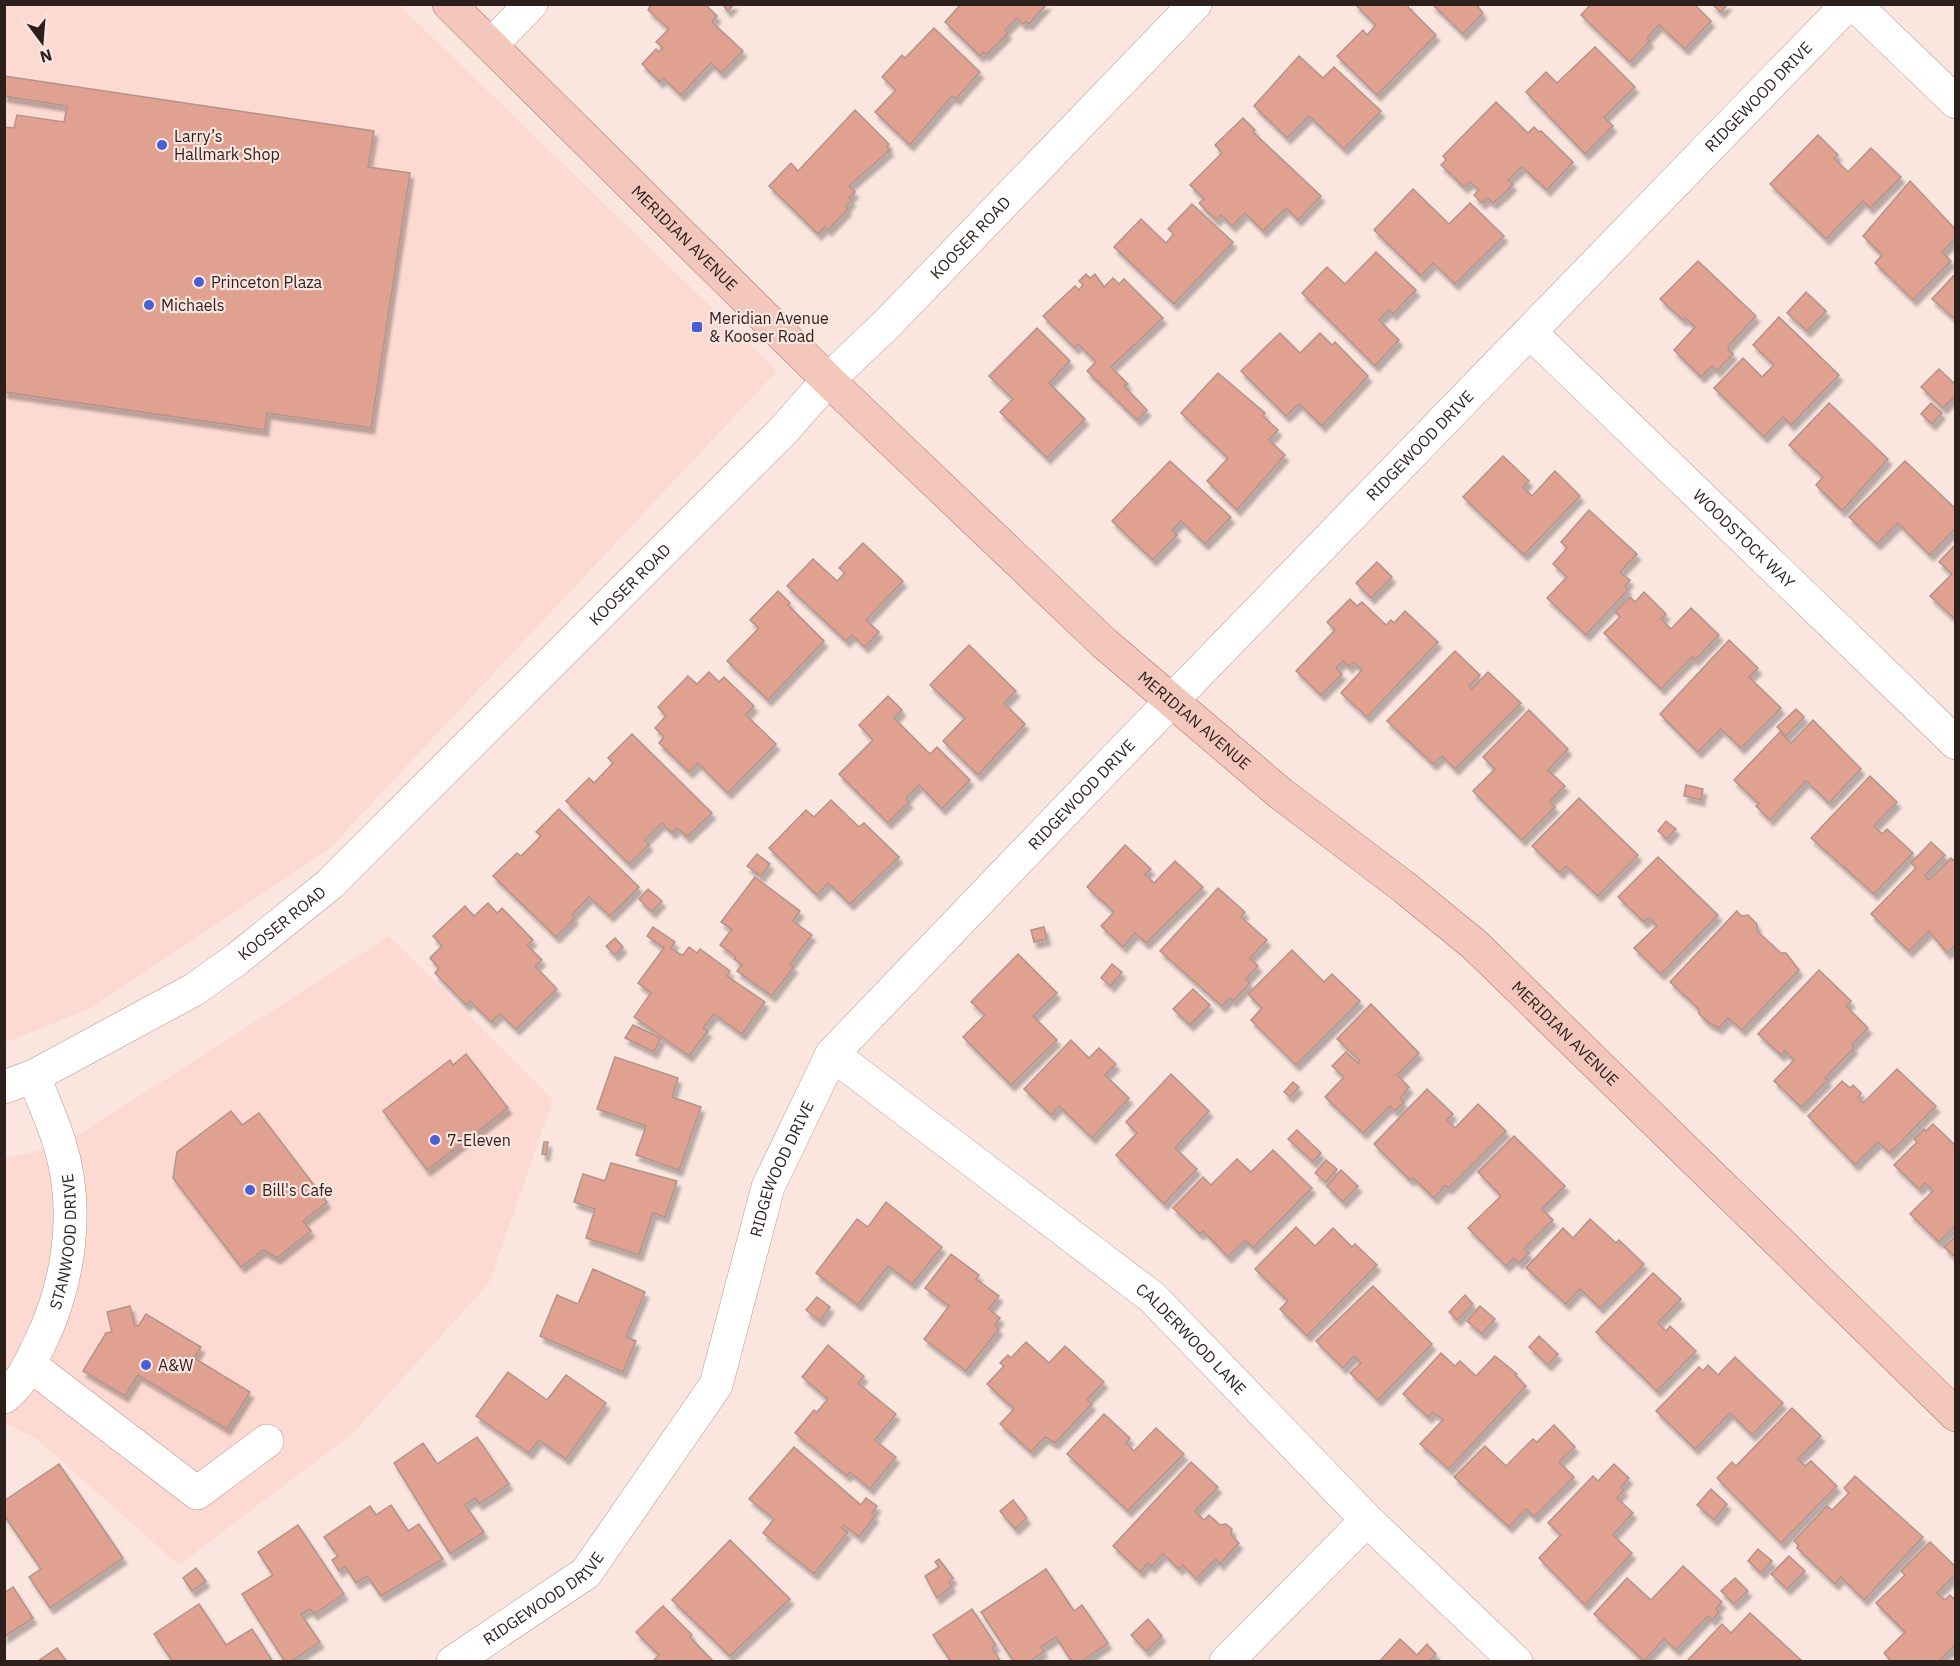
<svg xmlns="http://www.w3.org/2000/svg" width="1960" height="1666" font-family="'IBM Plex Sans',sans-serif">
<defs>
<filter id="shadow"><feDropShadow dx="3.5" dy="6" stdDeviation="1.5" flood-color="#0004"/></filter>
</defs>
<rect width="100%" height="100%" fill="#fae5df"/>
<g fill="#fddad1">
<polygon points="5,5 399,5 777,371 330,848 91,1008 5,1043"/>
<polygon points="389,936 553,1100 489,1283 352,1434 179,1565 37,1439 5,1423 4,1158 61,1146"/>
</g>
<g fill="#e0a191" stroke="#b3938b" stroke-width="1.5" filter="url(#shadow)">
<polygon points="647,4 705,4 717,16 712,22 743,51 721,73 711,63 681,95 663,78 660,82 642,64 656,49 659,52 663,48 656,42 669,29 648,10 650,7"/>
<polygon points="722,4 734,4 728,11"/>
<polygon points="961,4 1047,4 1029,24 1026,22 1023,24 1017,18 1005,30 1008,33 986,55 983,52 980,56 945,22"/>
<polygon points="1355,4 1409,4 1408,7 1436,35 1377,95 1337,56 1363,30 1367,35 1376,25"/>
<polygon points="1432,4 1476,4 1483,13 1463,34"/>
<polygon points="1591,4 1694,4 1711,21 1685,49 1659,25 1647,38 1650,41 1630,62 1581,15"/>
<polygon points="1712,4 1728,4 1721,12"/>
<polygon points="934,28 980,72 956,99 952,96 910,145 875,112 896,90 882,77 902,55 905,58"/>
<polygon points="1595,47 1635,87 1604,117 1613,126 1585,154 1526,92 1546,72 1557,83"/>
<polygon points="1299,56 1323,78 1334,67 1381,111 1344,149 1309,116 1287,138 1254,106"/>
<polygon points="4,76 374,131 368,167 410,173 371,428 267,413 265,430 4,392 4,127 14,128 17,115 64,122 67,106 4,96"/>
<polygon points="1496,102 1528,133 1534,127 1539,132 1541,131 1573,162 1547,190 1522,167 1508,180 1513,184 1505,193 1493,203 1487,198 1482,203 1474,195 1479,190 1470,182 1464,187 1441,165 1446,160 1443,156"/>
<polygon points="855,110 889,144 887,147 890,150 849,186 855,192 849,198 852,200 846,207 848,209 828,230 825,227 818,234 769,186 791,163 798,171"/>
<polygon points="1243,118 1255,130 1253,132 1321,196 1298,220 1286,208 1263,231 1245,213 1232,226 1221,215 1216,220 1199,203 1204,199 1190,185 1222,153 1215,145"/>
<polygon points="1818,135 1838,155 1834,158 1848,172 1871,148 1901,177 1870,208 1863,201 1826,239 1770,184"/>
<polygon points="1910,181 1956,230 1956,238 1942,252 1951,261 1913,300 1875,263 1882,255 1863,236"/>
<polygon points="1413,189 1449,224 1470,203 1504,236 1455,284 1433,263 1421,276 1374,230"/>
<polygon points="1192,204 1233,242 1174,304 1114,247 1141,219 1166,243 1174,234 1168,229"/>
<polygon points="1376,252 1416,290 1393,314 1389,310 1379,320 1399,340 1375,366 1302,293 1327,267 1345,284"/>
<polygon points="1698,261 1756,316 1729,345 1728,349 1733,354 1717,371 1712,366 1701,377 1674,350 1695,327 1685,318 1683,320 1660,299"/>
<polygon points="1956,273 1956,320 1932,299"/>
<polygon points="1086,274 1090,278 1095,274 1104,287 1113,278 1119,284 1124,279 1163,318 1111,367 1128,384 1124,386 1147,410 1137,420 1087,371 1096,362 1078,344 1075,348 1043,316 1075,286 1079,290 1083,285 1079,281"/>
<polygon points="1806,292 1826,311 1807,331 1787,313"/>
<polygon points="1779,317 1839,375 1791,425 1783,417 1764,437 1714,388 1743,358 1762,377 1774,365 1753,345"/>
<polygon points="1037,328 1070,361 1049,383 1085,419 1047,458 1000,412 1013,399 989,376"/>
<polygon points="1280,333 1300,353 1320,333 1332,345 1335,342 1368,376 1322,426 1299,404 1286,416 1241,371"/>
<polygon points="1939,369 1956,385 1956,395 1943,408 1921,387"/>
<polygon points="1218,373 1265,413 1263,416 1278,430 1269,440 1285,455 1237,510 1207,481 1228,458 1181,413"/>
<polygon points="1829,403 1888,459 1842,511 1816,485 1823,477 1789,445"/>
<polygon points="1931,403 1942,413 1932,424 1921,414"/>
<polygon points="1503,456 1529,481 1523,487 1532,496 1555,471 1580,496 1524,555 1463,497"/>
<polygon points="1170,461 1231,517 1205,544 1181,521 1172,530 1177,535 1153,560 1112,521"/>
<polygon points="1905,461 1956,509 1956,528 1930,555 1898,523 1877,544 1849,517"/>
<polygon points="1589,510 1637,554 1620,572 1630,580 1625,586 1628,590 1586,635 1547,598 1567,577 1553,564 1567,548 1561,542"/>
<polygon points="863,543 903,581 866,620 879,632 865,647 852,635 846,641 787,586 813,559 837,581 845,573 839,568"/>
<polygon points="1956,544 1956,620 1930,596 1952,574 1939,562"/>
<polygon points="1377,562 1392,577 1371,598 1356,583"/>
<polygon points="778,591 790,603 788,605 824,641 768,700 727,661 759,628 750,620"/>
<polygon points="1644,592 1666,614 1661,619 1671,629 1691,608 1719,635 1695,660 1692,657 1661,689 1604,633 1620,617 1615,612 1630,597 1635,602"/>
<polygon points="1350,599 1357,606 1362,602 1386,625 1391,620 1394,623 1405,611 1438,642 1367,717 1341,693 1362,670 1353,662 1349,667 1343,661 1336,668 1342,674 1321,695 1296,671 1335,630 1327,622"/>
<polygon points="1729,640 1758,668 1749,677 1781,708 1741,748 1721,729 1698,752 1660,714"/>
<polygon points="969,645 1016,691 1004,703 1025,724 978,775 943,741 965,718 930,685"/>
<polygon points="1455,651 1480,675 1469,686 1472,689 1488,672 1521,703 1455,769 1442,756 1433,764 1387,721"/>
<polygon points="709,672 719,682 724,677 754,706 746,715 776,744 728,793 698,763 689,772 659,743 664,737 655,728 666,716 658,707 688,676 697,684"/>
<polygon points="888,696 902,710 894,718 930,754 937,747 970,780 942,809 919,785 906,798 909,802 888,823 839,774 873,740 859,725"/>
<polygon points="1796,709 1804,717 1786,736 1777,727"/>
<polygon points="1529,710 1568,749 1548,770 1565,786 1550,801 1555,807 1522,840 1473,791 1495,769 1483,757"/>
<polygon points="1813,720 1861,769 1829,803 1806,781 1770,820 1756,806 1759,804 1734,780 1780,732 1791,743"/>
<polygon points="632,734 712,813 687,837 677,828 672,833 662,823 645,840 649,845 629,864 566,801 589,778 594,783 613,763 608,758"/>
<polygon points="1870,776 1897,802 1874,826 1882,834 1887,829 1913,853 1874,894 1811,838"/>
<polygon points="1686,785 1703,789 1701,800 1684,796"/>
<polygon points="1579,798 1638,855 1598,896 1566,866 1560,873 1532,846"/>
<polygon points="831,800 859,827 864,823 899,857 850,904 828,883 817,895 769,848 806,810 814,817"/>
<polygon points="559,809 639,887 610,916 589,897 572,915 575,918 556,937 493,876 517,853 521,856 541,836 536,832"/>
<polygon points="1666,821 1676,829 1667,839 1658,831"/>
<polygon points="1931,842 1945,855 1925,875 1929,880 1951,858 1956,862 1956,945 1947,953 1929,931 1909,951 1871,914 1916,868 1911,863"/>
<polygon points="1125,845 1151,869 1145,874 1154,883 1175,861 1203,887 1146,943 1135,933 1123,947 1101,926 1114,912 1087,887"/>
<polygon points="757,854 770,864 761,876 747,866"/>
<polygon points="1658,857 1718,915 1661,974 1634,948 1657,926 1649,918 1644,922 1618,897"/>
<polygon points="755,877 800,911 793,921 812,935 790,964 794,967 772,996 737,971 742,965 734,959 736,957 720,945 732,929 721,922"/>
<polygon points="1218,888 1245,912 1241,917 1267,940 1250,958 1258,966 1246,979 1250,983 1233,1001 1230,998 1222,1006 1160,951"/>
<polygon points="648,889 662,901 652,912 639,899"/>
<polygon points="488,903 497,913 502,908 533,940 527,945 542,960 535,966 557,989 516,1029 500,1014 491,1022 470,1001 466,1005 435,973 439,968 430,958 442,946 433,936 465,906 474,916"/>
<polygon points="1737,911 1741,916 1748,915 1757,924 1757,931 1781,953 1786,953 1799,970 1742,1030 1728,1018 1719,1028 1709,1023 1699,1014 1699,1009 1670,982"/>
<polygon points="653,927 675,942 671,948 680,954 683,955 689,947 697,953 700,949 730,971 727,976 765,1002 742,1034 714,1014 703,1028 708,1031 689,1056 634,1017 651,993 638,983 664,948 647,936"/>
<polygon points="1044,927 1047,939 1034,942 1031,930"/>
<polygon points="615,938 623,947 615,955 606,946"/>
<polygon points="1292,950 1324,982 1332,974 1360,1001 1296,1065 1251,1020 1262,1008 1248,994"/>
<polygon points="1018,954 1057,993 1033,1016 1057,1040 1011,1085 963,1037 985,1015 971,1002"/>
<polygon points="1112,964 1122,972 1111,986 1101,978"/>
<polygon points="1819,970 1851,1001 1846,1006 1868,1028 1852,1045 1854,1048 1825,1078 1828,1080 1801,1107 1774,1081 1794,1060 1785,1051 1781,1055 1758,1034"/>
<polygon points="1193,989 1210,1005 1190,1025 1173,1009"/>
<polygon points="1371,1004 1419,1053 1397,1075 1409,1087 1400,1098 1404,1102 1395,1111 1390,1106 1363,1133 1325,1097 1344,1077 1332,1066 1346,1052 1358,1063 1360,1061 1337,1039"/>
<polygon points="633,1025 661,1038 654,1052 625,1038"/>
<polygon points="1071,1040 1089,1058 1099,1048 1116,1064 1105,1075 1129,1098 1092,1138 1059,1106 1051,1115 1024,1089"/>
<polygon points="466,1054 508,1108 427,1170 383,1111 450,1060 453,1065"/>
<polygon points="615,1057 678,1078 672,1097 701,1107 679,1170 636,1155 646,1126 597,1109"/>
<polygon points="1897,1069 1936,1106 1890,1153 1878,1142 1855,1165 1808,1116 1842,1081 1850,1088 1853,1085 1861,1093 1858,1097 1863,1103"/>
<polygon points="1171,1074 1209,1111 1175,1148 1197,1169 1164,1204 1116,1155 1137,1133 1126,1122"/>
<polygon points="1293,1082 1299,1087 1290,1097 1284,1092"/>
<polygon points="1427,1089 1453,1114 1447,1120 1455,1128 1478,1104 1506,1131 1449,1188 1445,1186 1434,1198 1413,1178 1410,1180 1374,1144"/>
<polygon points="231,1111 242,1125 259,1113 327,1202 303,1221 311,1231 277,1258 263,1250 241,1267 173,1178 177,1152"/>
<polygon points="1933,1124 1956,1146 1956,1225 1939,1242 1910,1214 1933,1191 1925,1183 1919,1189 1894,1165 1917,1142 1914,1139 1924,1129 1926,1131"/>
<polygon points="1297,1130 1321,1153 1313,1162 1288,1139"/>
<polygon points="1514,1136 1565,1186 1542,1209 1553,1220 1524,1249 1529,1253 1519,1263 1514,1258 1506,1266 1468,1228 1501,1196 1478,1172"/>
<polygon points="544,1142 548,1142 546,1155 542,1154"/>
<polygon points="1273,1150 1312,1188 1253,1248 1245,1240 1228,1257 1203,1231 1200,1234 1173,1208 1203,1177 1211,1185 1237,1159 1251,1172"/>
<polygon points="1326,1160 1337,1169 1326,1182 1315,1173"/>
<polygon points="611,1163 677,1181 665,1217 653,1213 639,1255 586,1238 595,1209 574,1202 583,1174 605,1181"/>
<polygon points="1341,1170 1358,1186 1343,1202 1327,1186"/>
<polygon points="886,1202 942,1247 912,1284 888,1266 858,1305 816,1273 857,1219 868,1227"/>
<polygon points="1590,1219 1616,1243 1619,1240 1644,1264 1600,1308 1580,1289 1566,1304 1526,1268 1563,1228 1573,1238"/>
<polygon points="1296,1227 1315,1246 1333,1228 1352,1247 1355,1244 1377,1265 1307,1336 1280,1309 1288,1301 1255,1269"/>
<polygon points="1956,1236 1956,1258 1944,1247"/>
<polygon points="951,1254 979,1275 976,1279 999,1296 989,1309 1000,1318 995,1325 999,1329 966,1371 924,1339 949,1306 925,1288"/>
<polygon points="593,1269 645,1292 626,1337 636,1341 623,1372 540,1336 557,1295 578,1304"/>
<polygon points="1653,1273 1681,1299 1658,1323 1666,1331 1670,1326 1696,1351 1657,1391 1596,1332"/>
<polygon points="1373,1286 1432,1344 1378,1400 1350,1373 1361,1363 1354,1356 1343,1368 1316,1341"/>
<polygon points="1465,1295 1473,1304 1457,1320 1449,1312"/>
<polygon points="817,1297 830,1307 820,1321 806,1310"/>
<polygon points="130,1306 135,1326 139,1325 146,1314 201,1347 194,1358 250,1392 227,1429 138,1375 125,1396 83,1371 106,1333 112,1332 107,1312"/>
<polygon points="1480,1306 1495,1319 1482,1334 1467,1321"/>
<polygon points="1539,1336 1558,1354 1548,1365 1529,1347"/>
<polygon points="1026,1342 1049,1363 1065,1346 1104,1382 1087,1400 1092,1404 1055,1443 1045,1437 1031,1452 1000,1424 1014,1409 987,1384 1004,1366 1000,1363 1008,1355 1011,1358"/>
<polygon points="828,1345 864,1376 858,1383 896,1414 875,1440 896,1457 870,1489 850,1472 847,1476 795,1433 814,1410 817,1412 828,1399 802,1377"/>
<polygon points="1441,1353 1455,1366 1460,1361 1476,1376 1495,1356 1517,1374 1515,1375 1526,1386 1449,1469 1420,1444 1443,1420 1433,1412 1428,1417 1403,1394"/>
<polygon points="1735,1357 1783,1403 1752,1435 1730,1413 1695,1449 1656,1411 1699,1367 1703,1371 1708,1365 1718,1375"/>
<polygon points="508,1372 547,1400 566,1375 606,1403 566,1459 539,1440 529,1453 476,1416"/>
<polygon points="1792,1408 1821,1436 1798,1459 1805,1466 1811,1461 1837,1486 1781,1543 1717,1478 1732,1462 1736,1466"/>
<polygon points="1104,1414 1130,1438 1126,1443 1134,1451 1156,1428 1184,1454 1128,1511 1067,1454"/>
<polygon points="1554,1425 1575,1447 1559,1462 1574,1477 1534,1517 1526,1509 1509,1527 1454,1477 1485,1446 1506,1466 1533,1439 1537,1442"/>
<polygon points="477,1437 509,1484 479,1504 475,1498 465,1505 484,1532 450,1554 394,1463 423,1443 437,1464"/>
<polygon points="794,1447 861,1505 866,1498 877,1506 872,1513 875,1516 859,1537 844,1525 842,1528 848,1532 814,1574 763,1533 774,1519 749,1499"/>
<polygon points="1191,1462 1218,1487 1195,1511 1204,1520 1209,1515 1220,1525 1226,1524 1232,1529 1231,1535 1239,1543 1220,1564 1216,1559 1196,1579 1183,1565 1179,1569 1163,1554 1151,1567 1148,1563 1140,1572 1113,1546"/>
<polygon points="59,1464 123,1558 50,1608 29,1577 41,1569 4,1515 4,1501"/>
<polygon points="1614,1464 1629,1478 1621,1487 1624,1490 1617,1498 1633,1513 1613,1535 1632,1553 1585,1605 1539,1558 1561,1535 1548,1523 1593,1476 1598,1481"/>
<polygon points="1855,1476 1923,1537 1864,1600 1841,1577 1835,1584 1797,1548 1799,1546 1794,1541 1827,1506 1832,1510 1849,1493 1844,1488"/>
<polygon points="1711,1489 1727,1504 1714,1520 1697,1505"/>
<polygon points="1013,1500 1027,1518 1015,1529 1000,1511"/>
<polygon points="391,1505 408,1531 419,1524 443,1559 381,1596 367,1576 356,1583 345,1566 339,1571 332,1560 338,1556 324,1537 370,1506 376,1515"/>
<polygon points="298,1525 344,1594 314,1614 310,1609 301,1614 320,1642 290,1662 285,1662 242,1594 273,1575 258,1552"/>
<polygon points="730,1540 790,1599 730,1656 672,1600"/>
<polygon points="1930,1542 1956,1567 1956,1574 1937,1593 1945,1600 1950,1595 1956,1601 1956,1644 1938,1662 1892,1662 1884,1653 1905,1632 1876,1603 1905,1575 1901,1571"/>
<polygon points="1758,1549 1772,1561 1761,1573 1748,1561"/>
<polygon points="1789,1556 1805,1571 1787,1589 1771,1574"/>
<polygon points="939,1559 953,1578 949,1582 952,1586 937,1598 925,1576 939,1567 935,1562"/>
<polygon points="1683,1566 1722,1602 1716,1609 1719,1612 1712,1620 1708,1616 1676,1650 1664,1639 1644,1661 1594,1614 1627,1578 1651,1600"/>
<polygon points="196,1568 206,1581 192,1591 183,1578"/>
<polygon points="1046,1569 1074,1611 1082,1605 1108,1643 1081,1662 1072,1662 1056,1637 1041,1647 1044,1651 1029,1662 1014,1662 981,1612"/>
<polygon points="1735,1578 1748,1591 1734,1604 1721,1591"/>
<polygon points="13,1587 33,1618 4,1637 4,1593"/>
<polygon points="199,1604 226,1645 252,1629 273,1662 173,1662 154,1634"/>
<polygon points="663,1606 692,1635 690,1637 714,1662 652,1662 659,1655 636,1632"/>
<polygon points="972,1609 996,1645 992,1648 1001,1662 948,1662 950,1660 933,1635"/>
<polygon points="1750,1613 1802,1661 1686,1662 1722,1624 1731,1633"/>
<polygon points="1148,1619 1162,1636 1146,1651 1131,1635"/>
<polygon points="1400,1639 1417,1655 1427,1644 1436,1654 1429,1662 1379,1662"/>
<polygon points="57,1648 67,1662 38,1661"/>
</g>
<g fill="none" stroke-linecap="round" stroke-linejoin="round">
<defs>
<g id="minor">
<polyline points="1854,4 1956,102"/>
<polyline points="491,45 531,4"/>
<path id="s1" d="M 1531,333 L 1956,743"/>
<path id="s2" d="M 832,1054 L 1152,1297 L 1367,1520 L 1516,1662"/>
<path id="s3" d="M 4,1087 L 34,1076 L 195,989 L 237,959 L 330,884 L 782,432 L 828,380 L 887,324 L 1195,4"/>
<polyline points="30,1365 197,1493 267,1441"/>
<path id="s4" d="M 4,1397 C 22,1383 29,1365 39,1345 C 69,1285 80,1210 60,1145 C 53,1121 42,1099 34,1076"/>
<path id="s5" d="M 453,1662 L 586,1573 L 716,1385 L 768,1187 L 832,1054 L 1117,757 L 1848,4"/>
<polyline points="1226,1662 1367,1520"/>
</g>
<g id="major">
<path id="s6" d="M 449,4 L 828,380 L 1104,643 L 1280,793 L 1404,887 L 1475,945 L 1956,1415"/>
</g>
</defs>
<use href="#minor" stroke="#b8978f" stroke-width="34"/>
<use href="#major" stroke="#a97467" stroke-width="34"/>
<use href="#minor" stroke="#fff" stroke-width="33"/>
<use href="#major" stroke="#f4c7bc" stroke-width="33"/>
</g>
<g fill="#4b5fd4" stroke="#fae5df" stroke-width="2">
<circle cx="162" cy="145" r="6"/>
<circle cx="199" cy="282" r="6"/>
<circle cx="149" cy="305" r="6"/>
<rect x="691" y="321" width="12" height="12" rx="3"/>
<circle cx="435" cy="1140" r="6"/>
<circle cx="250" cy="1190" r="6"/>
<circle cx="146" cy="1365" r="6"/>
</g>
<g text-anchor="middle" dominant-baseline="central" stroke-width="4.5" stroke-linejoin="round" paint-order="stroke">
<g font-size="16" fill="#2c1f1c" stroke="#fae5df">
<text stroke="none"><textPath href="#s5" startOffset="2073">RIDGEWOOD DRIVE</textPath></text>
<text stroke="none"><textPath href="#s6" startOffset="332">MERIDIAN AVENUE</textPath></text>
<text stroke="none"><textPath href="#s3" startOffset="1296">KOOSER ROAD</textPath></text>
<text stroke="none"><textPath href="#s5" startOffset="1587">RIDGEWOOD DRIVE</textPath></text>
<text stroke="none"><textPath href="#s1" startOffset="296">WOODSTOCK WAY</textPath></text>
<text stroke="none"><textPath href="#s3" startOffset="810">KOOSER ROAD</textPath></text>
<text stroke="none"><textPath href="#s6" startOffset="1034">MERIDIAN AVENUE</textPath></text>
<text stroke="none"><textPath href="#s5" startOffset="1101">RIDGEWOOD DRIVE</textPath></text>
<text stroke="none"><textPath href="#s3" startOffset="324">KOOSER ROAD</textPath></text>
<text stroke="none"><textPath href="#s6" startOffset="1520">MERIDIAN AVENUE</textPath></text>
<text stroke="none"><textPath href="#s5" startOffset="615">RIDGEWOOD DRIVE</textPath></text>
<text stroke="none"><textPath href="#s4" startOffset="171">STANWOOD DRIVE</textPath></text>
<text stroke="none"><textPath href="#s2" startOffset="459">CALDERWOOD LANE</textPath></text>
<text stroke="none"><textPath href="#s5" startOffset="111">RIDGEWOOD DRIVE</textPath></text>
</g>
<g font-size="16" fill="#2c1f1c" stroke="#fae5df" text-anchor="start">
<text x="174" y="136">Larry’s<tspan x="174" dy="18">Hallmark Shop</tspan></text>
<text x="211" y="282">Princeton Plaza</text>
<text x="161" y="305">Michaels</text>
<text x="709" y="318">Meridian Avenue<tspan x="709" dy="18">&amp; Kooser Road</tspan></text>
<text x="447" y="1140">7-Eleven</text>
<text x="262" y="1190">Bill's Cafe</text>
<text x="158" y="1365">A&amp;W</text>
</g>
</g>
<rect width="1960" height="1666" fill="none" stroke="#2c1f1c" stroke-width="12"/>
<g transform="translate(42 42) rotate(164)" stroke="#fae5df" stroke-width="4.5" paint-order="stroke">
<path d="M0-4.5L10 22L0 15L-10 22Z" fill="#2c1f1c"/>
<text y="-9" font-size="16" font-weight="bold" text-anchor="middle" fill="#2c1f1c">N</text>
</g>
</svg>
